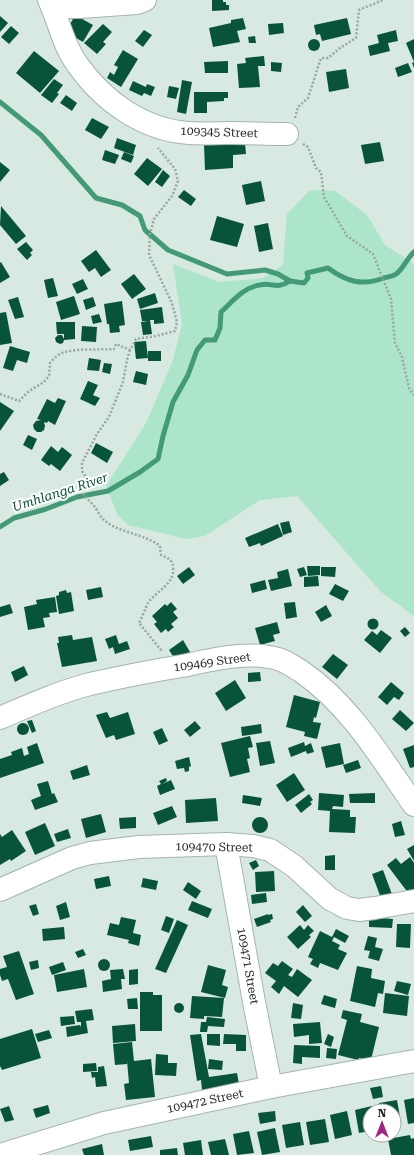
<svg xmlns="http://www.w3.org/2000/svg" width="414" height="1155" font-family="'Roboto Serif',serif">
<rect width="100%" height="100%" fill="#d7e9e0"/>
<polygon fill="#ade5ca" points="310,190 335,191 367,215 385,245 414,264 414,616 380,591 297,496 260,500 205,536 186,539 128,525 118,516 106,486 146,423 173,360 182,324 173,264 219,282 263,278 283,265 287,214"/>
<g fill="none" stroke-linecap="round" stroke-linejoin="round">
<g stroke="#429a76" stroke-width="5">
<polyline points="0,102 41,135 96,198 122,205 140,216 145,230 168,250 227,274 265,270 278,274 290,281"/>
<path d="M 0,527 L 14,518 L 46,509 L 77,497 L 108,491 L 140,472 L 158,459 L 163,436 L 173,402 L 188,375 L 197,350 L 205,340 L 215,340 L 220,328 L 221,312 C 233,301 244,287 260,285 C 272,282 276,290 290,281 L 304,283 L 308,278 L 307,273 L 328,268 C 347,282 362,286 384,278 C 388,277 394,276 396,274 C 402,271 407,258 414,252"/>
</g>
</g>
<g fill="#08543a">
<polygon points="212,0 223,0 223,2 226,2 226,5 229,5 229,10 212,11"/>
<polygon points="75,15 93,25 83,42 66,32"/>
<polygon points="0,16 8,23 0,32"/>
<polygon points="243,18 246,29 237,31 240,42 213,47 209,28 231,23 231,20"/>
<polygon points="347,18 351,34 322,41 320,34 316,35 314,25"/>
<polygon points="283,23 284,33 269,35 268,24"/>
<polygon points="103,24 112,32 103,42 106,44 97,54 84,43"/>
<polygon points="11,26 19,33 9,44 1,37"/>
<polygon points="144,30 152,35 143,47 135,41"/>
<polygon points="396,30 398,41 388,43 390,51 370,56 368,46 379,43 377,35"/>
<polygon points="255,36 256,43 249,43 248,37"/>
<circle cx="314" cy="45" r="6"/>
<polygon points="414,39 414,68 412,63 414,62 406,43"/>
<polygon points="123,50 138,59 121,87 107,78 110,72 114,75 118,67 114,65"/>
<polygon points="34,51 59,71 40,93 16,73"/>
<polygon points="264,56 265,66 258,66 260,87 239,88 237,64 246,63 245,58"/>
<polygon points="228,61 228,73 205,73 204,62"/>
<polygon points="271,62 282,63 281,72 271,71"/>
<polygon points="408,63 412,72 398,77 395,68"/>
<polygon points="346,69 349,88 329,92 326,72"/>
<polygon points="54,79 63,85 57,93 59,94 52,103 41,95"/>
<polygon points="182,80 192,82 186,114 177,112"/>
<polygon points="133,81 146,87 147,84 155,87 151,96 144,93 142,96 129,90"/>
<polygon points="169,86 179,88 176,99 167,97"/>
<polygon points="194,92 228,92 228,98 224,98 224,101 207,102 207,113 194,113"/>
<polygon points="66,95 77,103 72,111 60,103"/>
<polygon points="92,118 109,127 101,139 85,130"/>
<polygon points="117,138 136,145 133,155 114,148"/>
<polygon points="380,142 384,161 365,164 361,145"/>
<polygon points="245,143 246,154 233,155 233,168 205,170 204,145"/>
<polygon points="105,150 119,155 115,164 102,160"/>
<polygon points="124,152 134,156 131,163 121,159"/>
<polygon points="147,158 162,169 148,186 134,174"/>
<polygon points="0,162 10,170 0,182"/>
<polygon points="163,170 170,176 162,187 155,182"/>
<polygon points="261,181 265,201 246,205 242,185"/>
<polygon points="184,190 196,199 191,206 178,197"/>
<polygon points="1,206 26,236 16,244 0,225"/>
<polygon points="217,216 244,224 237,247 210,240"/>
<polygon points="268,223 273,249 259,252 254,226"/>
<polygon points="26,242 33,250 30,253 32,255 27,260 17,249"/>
<polygon points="96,250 111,270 101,277 95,268 89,272 81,261"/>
<polygon points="1,262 10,277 0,283 0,263"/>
<polygon points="134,274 146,289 132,299 121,284"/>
<polygon points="53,278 58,296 48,298 44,280"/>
<polygon points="83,279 88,289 77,294 72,284"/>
<polygon points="155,293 158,303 140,309 137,299"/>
<polygon points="74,296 80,314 61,320 56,302"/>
<polygon points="18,297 24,317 15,319 8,300"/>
<polygon points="93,297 96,306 86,310 83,300"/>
<polygon points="122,301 125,325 119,326 120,332 110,333 109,324 107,324 104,304"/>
<polygon points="162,307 164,323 154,324 154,320 150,320 152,334 143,335 141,322 148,321 142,321 140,310"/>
<polygon points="6,312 12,343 0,345 0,313"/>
<polygon points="99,314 102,322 93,324 91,316"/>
<polygon points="56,322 75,322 75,339 64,340 63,343 60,344 56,342 55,338 58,335 62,335 64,339 64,334 57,334"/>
<polygon points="82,326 97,327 96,342 81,341"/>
<polygon points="146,341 148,358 136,359 134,342"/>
<polygon points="10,346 30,352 27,363 17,360 13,371 3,368"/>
<rect x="148" y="351" width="13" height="10"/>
<polygon points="89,358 101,360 99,371 87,370"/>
<polygon points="104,363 112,364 110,374 102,372"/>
<polygon points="136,371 148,374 146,385 133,382"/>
<polygon points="88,381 98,385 93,395 100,398 95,406 80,399"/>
<polygon points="58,398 66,401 55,425 48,421 47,423 44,422 45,426 44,430 41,432 37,432 34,429 33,425 36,421 41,420 37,419 47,399 55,403"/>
<polygon points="0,402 14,411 0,431"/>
<polygon points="28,435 37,439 32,450 23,445"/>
<polygon points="96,443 113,452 107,463 91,453"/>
<polygon points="51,446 58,452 62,447 72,455 60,471 51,464 49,466 41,460"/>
<polygon points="4,472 9,480 0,486 0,474"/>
<polygon points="289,521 292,532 283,535 280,523"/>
<polygon points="278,524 283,536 261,546 260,543 249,547 245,538"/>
<polygon points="307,566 320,566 320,575 308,576"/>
<polygon points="189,567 195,575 183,584 177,576"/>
<polygon points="304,567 307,575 300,577 297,569"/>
<polygon points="321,567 336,567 335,577 321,576"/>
<polygon points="288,569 292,586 271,591 268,580 278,578 277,572"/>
<polygon points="318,576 319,586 304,587 304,577"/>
<polygon points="265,580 267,589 252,593 250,584"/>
<polygon points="335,584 349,591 343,601 329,594"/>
<polygon points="101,587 103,597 88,600 86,590"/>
<polygon points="66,590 67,593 71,592 74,611 59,614 56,596 59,595 59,592"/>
<polygon points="55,597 57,612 49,613 50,617 43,618 45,627 28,630 24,607 37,604 36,600"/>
<polygon points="171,602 177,609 173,612 178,618 171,624 174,627 168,632 166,629 161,633 154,624 157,622 152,616 165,604 167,606"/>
<polygon points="295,602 297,617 286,619 284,603"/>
<polygon points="10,604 13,613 0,617 0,607"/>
<polygon points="326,605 332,616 321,622 315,612"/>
<circle cx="373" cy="624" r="5.5"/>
<polygon points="277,622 280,633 273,635 275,641 260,645 255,628"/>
<polygon points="405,627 410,633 405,637 400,631"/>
<polygon points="381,630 392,638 380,653 364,640 372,631 377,635"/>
<polygon points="72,635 73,640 92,637 97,661 62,667 57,643 59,643 58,637"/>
<polygon points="116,635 119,644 127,641 130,649 115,654 113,647 109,649 105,639"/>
<polygon points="183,640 190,652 176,661 169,650"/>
<polygon points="333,654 348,665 337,679 322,667"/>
<polygon points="24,666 28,675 15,682 11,672"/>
<polygon points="260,672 261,681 248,682 248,673"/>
<polygon points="235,680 246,698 226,711 215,693"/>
<polygon points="391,682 404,693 399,700 394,697 387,705 378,697"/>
<polygon points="294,695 320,702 316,718 314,717 313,722 321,723 317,739 304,736 305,732 286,727"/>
<polygon points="400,710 414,723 406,731 392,719"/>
<polygon points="107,712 110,718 128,712 135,734 116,740 114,735 106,738 96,715"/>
<polygon points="32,720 36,731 32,733 27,721"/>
<polygon points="195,721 201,728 190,737 184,730"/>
<circle cx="23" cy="729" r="6"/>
<polygon points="261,724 262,733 242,736 241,727"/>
<polygon points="162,728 168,741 159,745 153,732"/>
<polygon points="250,736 253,747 248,748 250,758 247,759 250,772 230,777 221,743"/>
<polygon points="270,741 275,763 260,766 256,743"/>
<polygon points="304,742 305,746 311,743 314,752 307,754 306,751 291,757 288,748"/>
<polygon points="37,743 44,763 0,778 0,759 12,755 11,752 22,748 24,756 29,754 27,747"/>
<polygon points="340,743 344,764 326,768 321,747"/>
<polygon points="414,745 414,767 410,768 403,749"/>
<polygon points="189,757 191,766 189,767 189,771 185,772 184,768 177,769 175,761"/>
<polygon points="358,760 361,768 346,773 343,765"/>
<polygon points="87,765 90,775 73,780 70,771"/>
<polygon points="294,773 305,790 287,802 276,785"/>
<polygon points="166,778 167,781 162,784 171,780 175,789 160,795 157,786 161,784 159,781"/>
<polygon points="48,781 52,794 54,793 58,802 35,810 31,800 41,796 37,784"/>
<polygon points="319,793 344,795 343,807 333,806 332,809 350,810 350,817 356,817 355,833 329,832 330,811 318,810"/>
<polygon points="375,793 375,803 350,803 349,794"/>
<polygon points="309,794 313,800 310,802 312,804 301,813 295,805"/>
<polygon points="243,795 262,798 260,806 242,803"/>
<polygon points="216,798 218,821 186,823 185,800"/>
<polygon points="172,806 177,817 158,825 153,813"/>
<polygon points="101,814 106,832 86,838 81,819"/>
<polygon points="136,817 136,828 120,829 119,818"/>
<circle cx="260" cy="825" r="8"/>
<polygon points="401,821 405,835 395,837 392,824"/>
<polygon points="45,823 55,846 35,855 25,832"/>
<polygon points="68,829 71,838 57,842 54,834"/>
<polygon points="12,830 26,851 11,861 10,859 0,865 0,834 2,837"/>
<polygon points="414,845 414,861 407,849"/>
<polygon points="335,855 335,870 325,870 325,856"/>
<polygon points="410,857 414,863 414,890 409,894 387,865 396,858 401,864"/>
<polygon points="256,860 259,866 253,870 249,863"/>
<polygon points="383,870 393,897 382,901 372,874"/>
<polygon points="274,871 275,891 256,892 255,872"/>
<polygon points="109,876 111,886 96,889 94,879"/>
<polygon points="143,878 158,881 156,890 141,887"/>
<polygon points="188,882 201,891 196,899 183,890"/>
<polygon points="266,893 267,902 252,904 251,895"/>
<polygon points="192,901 212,909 208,918 188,910"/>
<polygon points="66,902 70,917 60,920 56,906"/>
<polygon points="36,904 39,914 33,916 29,906"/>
<polygon points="303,905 312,916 305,922 296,912"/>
<polygon points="268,914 268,915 272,914 273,919 270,920 271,922 257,927 254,919"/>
<polygon points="166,916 174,919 169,933 161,930"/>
<polygon points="121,917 136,920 133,933 141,935 139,946 128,943 129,940 107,935 110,923 119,925"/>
<polygon points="369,917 393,919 392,928 369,927"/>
<polygon points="177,920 188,925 166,973 155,969"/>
<polygon points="397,924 411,924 410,948 396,947"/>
<polygon points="300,925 304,930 308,925 314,931 309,935 311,937 298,949 287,937"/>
<polygon points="64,927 65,939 43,941 42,929"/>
<polygon points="336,929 349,936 345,943 334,937 332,941 340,945 338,949 347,953 338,970 320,963 318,968 310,964 313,959 308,957 320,931 332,937"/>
<polygon points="368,936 377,938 375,947 383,949 379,961 368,958 370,951 364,950"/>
<polygon points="83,949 86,955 78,958 75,952"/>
<polygon points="19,951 34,994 16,1000 8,979 2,981 0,975 0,969 7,967 3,956"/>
<circle cx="104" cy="965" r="6"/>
<polygon points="38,960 39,968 31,970 29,962"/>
<polygon points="282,961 293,969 288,975 292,977 297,969 312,980 298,997 284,986 279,994 271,987 276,981 265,973 273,963 278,966"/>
<polygon points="63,962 66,970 52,975 49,967"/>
<polygon points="208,965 226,970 222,985 228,987 225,998 201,992"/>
<polygon points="357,966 372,969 371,978 385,981 383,994 378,993 375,1007 350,1001"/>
<polygon points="84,969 87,987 57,992 54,975"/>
<polygon points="123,969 125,979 121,979 122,989 103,992 102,981 111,979 110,970"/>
<polygon points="138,969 138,984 129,985 129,970"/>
<polygon points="397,981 411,984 408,995 394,991"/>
<polygon points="140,992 153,992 153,995 162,995 162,1031 140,1031"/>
<polygon points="385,993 409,996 407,1016 383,1013"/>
<polygon points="324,995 337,999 335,1008 321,1004"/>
<polygon points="192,996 224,998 222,1017 204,1016 204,1019 190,1018"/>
<polygon points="137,998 138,1009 128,1009 127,999"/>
<polygon points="293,1003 303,1005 301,1019 291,1018"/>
<circle cx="179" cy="1008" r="5"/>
<polygon points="92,1009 94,1020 86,1021 88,1033 67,1037 66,1027 80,1025 81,1027 81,1022 77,1022 75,1011"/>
<polygon points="343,1010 362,1014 360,1022 379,1027 371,1060 359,1058 358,1060 338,1055 347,1020 341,1018"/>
<polygon points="74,1016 75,1024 61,1026 60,1017"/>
<polygon points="207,1017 225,1019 224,1027 208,1026 207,1032 200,1032 201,1022 206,1022"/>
<polygon points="320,1022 322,1043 309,1044 309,1035 294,1037 293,1024"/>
<polygon points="135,1024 136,1041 113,1043 112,1026"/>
<polygon points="32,1029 41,1058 2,1070 0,1066 0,1039"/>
<polygon points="49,1030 52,1038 38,1042 35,1034"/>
<polygon points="201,1034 209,1077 237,1073 239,1084 202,1090 201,1080 197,1081 190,1035"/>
<polygon points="207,1034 220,1034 220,1046 207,1045"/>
<polygon points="224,1034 246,1035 246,1051 236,1051 236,1044 223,1044"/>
<polygon points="328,1034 334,1037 331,1047 324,1044"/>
<polygon points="132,1042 134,1061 151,1059 155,1097 126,1100 124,1084 129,1083 127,1061 127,1064 115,1065 113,1044"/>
<polygon points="294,1045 320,1046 320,1058 302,1057 302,1064 293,1063"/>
<polygon points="327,1048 337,1049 336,1059 326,1058"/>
<polygon points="156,1054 168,1055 168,1063 177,1063 176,1076 155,1075"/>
<polygon points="209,1059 223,1061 222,1070 208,1069"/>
<polygon points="96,1063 97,1071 83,1072 83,1064"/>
<polygon points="104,1066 107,1086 96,1087 95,1077 92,1078 91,1072 98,1072 98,1067"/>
<polygon points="381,1086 383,1097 373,1099 370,1088"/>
<polygon points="414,1098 414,1123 408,1124 404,1100"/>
<polygon points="397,1100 401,1123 394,1124 394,1111 381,1111 379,1103"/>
<polygon points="48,1105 50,1113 36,1118 33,1109"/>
<polygon points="9,1106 14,1120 5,1122 0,1109"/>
<polygon points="372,1106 372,1111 370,1111 370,1131 359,1133 355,1110"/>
<polygon points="275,1111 276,1121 260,1124 258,1113"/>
<polygon points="347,1111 352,1135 335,1139 330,1115"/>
<polygon points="325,1119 329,1142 310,1145 306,1122"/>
<polygon points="300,1122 304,1145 286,1148 282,1125"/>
<polygon points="275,1128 280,1152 262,1155 257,1132"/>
<polygon points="249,1131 254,1153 237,1155 233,1134"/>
<polygon points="410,1135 411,1139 414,1138 414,1155 391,1155 388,1139"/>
<polygon points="151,1136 153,1147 130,1151 128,1140"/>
<polygon points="225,1139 229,1155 211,1155 208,1142"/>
<polygon points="201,1140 203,1155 185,1155 183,1143"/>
<polygon points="102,1144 104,1155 84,1155 82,1149"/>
<polygon points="177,1148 178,1155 160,1155 160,1150"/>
</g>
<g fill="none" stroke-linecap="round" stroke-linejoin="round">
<defs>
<g id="minor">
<path d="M 49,0 C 59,21 63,45 77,64 C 103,101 143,130 189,133 C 202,134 216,133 229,133 C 248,133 267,134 287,134"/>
<polyline points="52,7 80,7 137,3 145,0"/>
<path d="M 0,718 C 30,705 59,692 90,684 C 121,677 151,671 182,666 C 211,660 249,650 278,659 C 286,661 294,667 302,672 C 350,705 381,758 414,805"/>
<polyline points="226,844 254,1002 271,1087"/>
<polyline points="0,890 72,858 90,853 139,847 226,844 253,846 270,850 294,866 330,899 347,908 359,910 375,908 414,901"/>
<polyline points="0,1155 104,1123 271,1087 414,1061"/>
</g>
</defs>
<use href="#minor" stroke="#a4b5ac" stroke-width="24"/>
<g stroke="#99a7a0" stroke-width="2.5" stroke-dasharray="2 2" stroke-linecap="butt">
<polyline points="295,118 298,107 308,98 321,58 328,58 340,48 356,38 359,10 383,0"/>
<polyline points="303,144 308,147 316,168 321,172 324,197 347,236 373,254 391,299 395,343 402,357 409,388 414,395"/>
<path d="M 130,350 L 127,360 L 123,382 L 109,417 L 97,434 L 82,463 L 82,471 L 86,477 C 80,496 82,492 94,506 C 97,509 99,515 102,518 C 116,533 144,533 160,546 L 161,555 C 168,558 173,560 173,568 C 175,584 156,591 148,603 C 146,606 142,618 139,623 L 161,650 L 160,651"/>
<path d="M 0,394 L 19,401 L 29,391 L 44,382 L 49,376 L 50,363 C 53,360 56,356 60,354 C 69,348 102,350 114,349 L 116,344 L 130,350 L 136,339 L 156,336 L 175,331 L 177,322 L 172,303 L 149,255 L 150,234 L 154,219 L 172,196 L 178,181 L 175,169 L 158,148"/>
</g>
<use href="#minor" stroke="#fff" stroke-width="22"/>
</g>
<g text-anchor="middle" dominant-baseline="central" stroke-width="4" stroke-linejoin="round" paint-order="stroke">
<g font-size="12" fill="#1e2522" stroke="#fff">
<text transform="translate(219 132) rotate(2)">109345 Street</text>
<text transform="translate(212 662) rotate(-8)">109469 Street</text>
<text transform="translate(214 847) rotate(1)">109470 Street</text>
<text transform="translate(248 966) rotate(80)">109471 Street</text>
<text transform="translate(205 1101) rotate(-12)">109472 Street</text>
</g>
<g font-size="13" font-style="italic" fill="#0a5239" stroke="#fff">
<text transform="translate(60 492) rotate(-18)">Umhlanga River</text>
</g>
</g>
<g transform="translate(382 1123)"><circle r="19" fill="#ffffff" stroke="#a5a8a7"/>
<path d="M0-3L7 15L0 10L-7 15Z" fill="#9c2783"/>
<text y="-6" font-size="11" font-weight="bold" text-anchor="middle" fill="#1e2522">N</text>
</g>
</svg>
